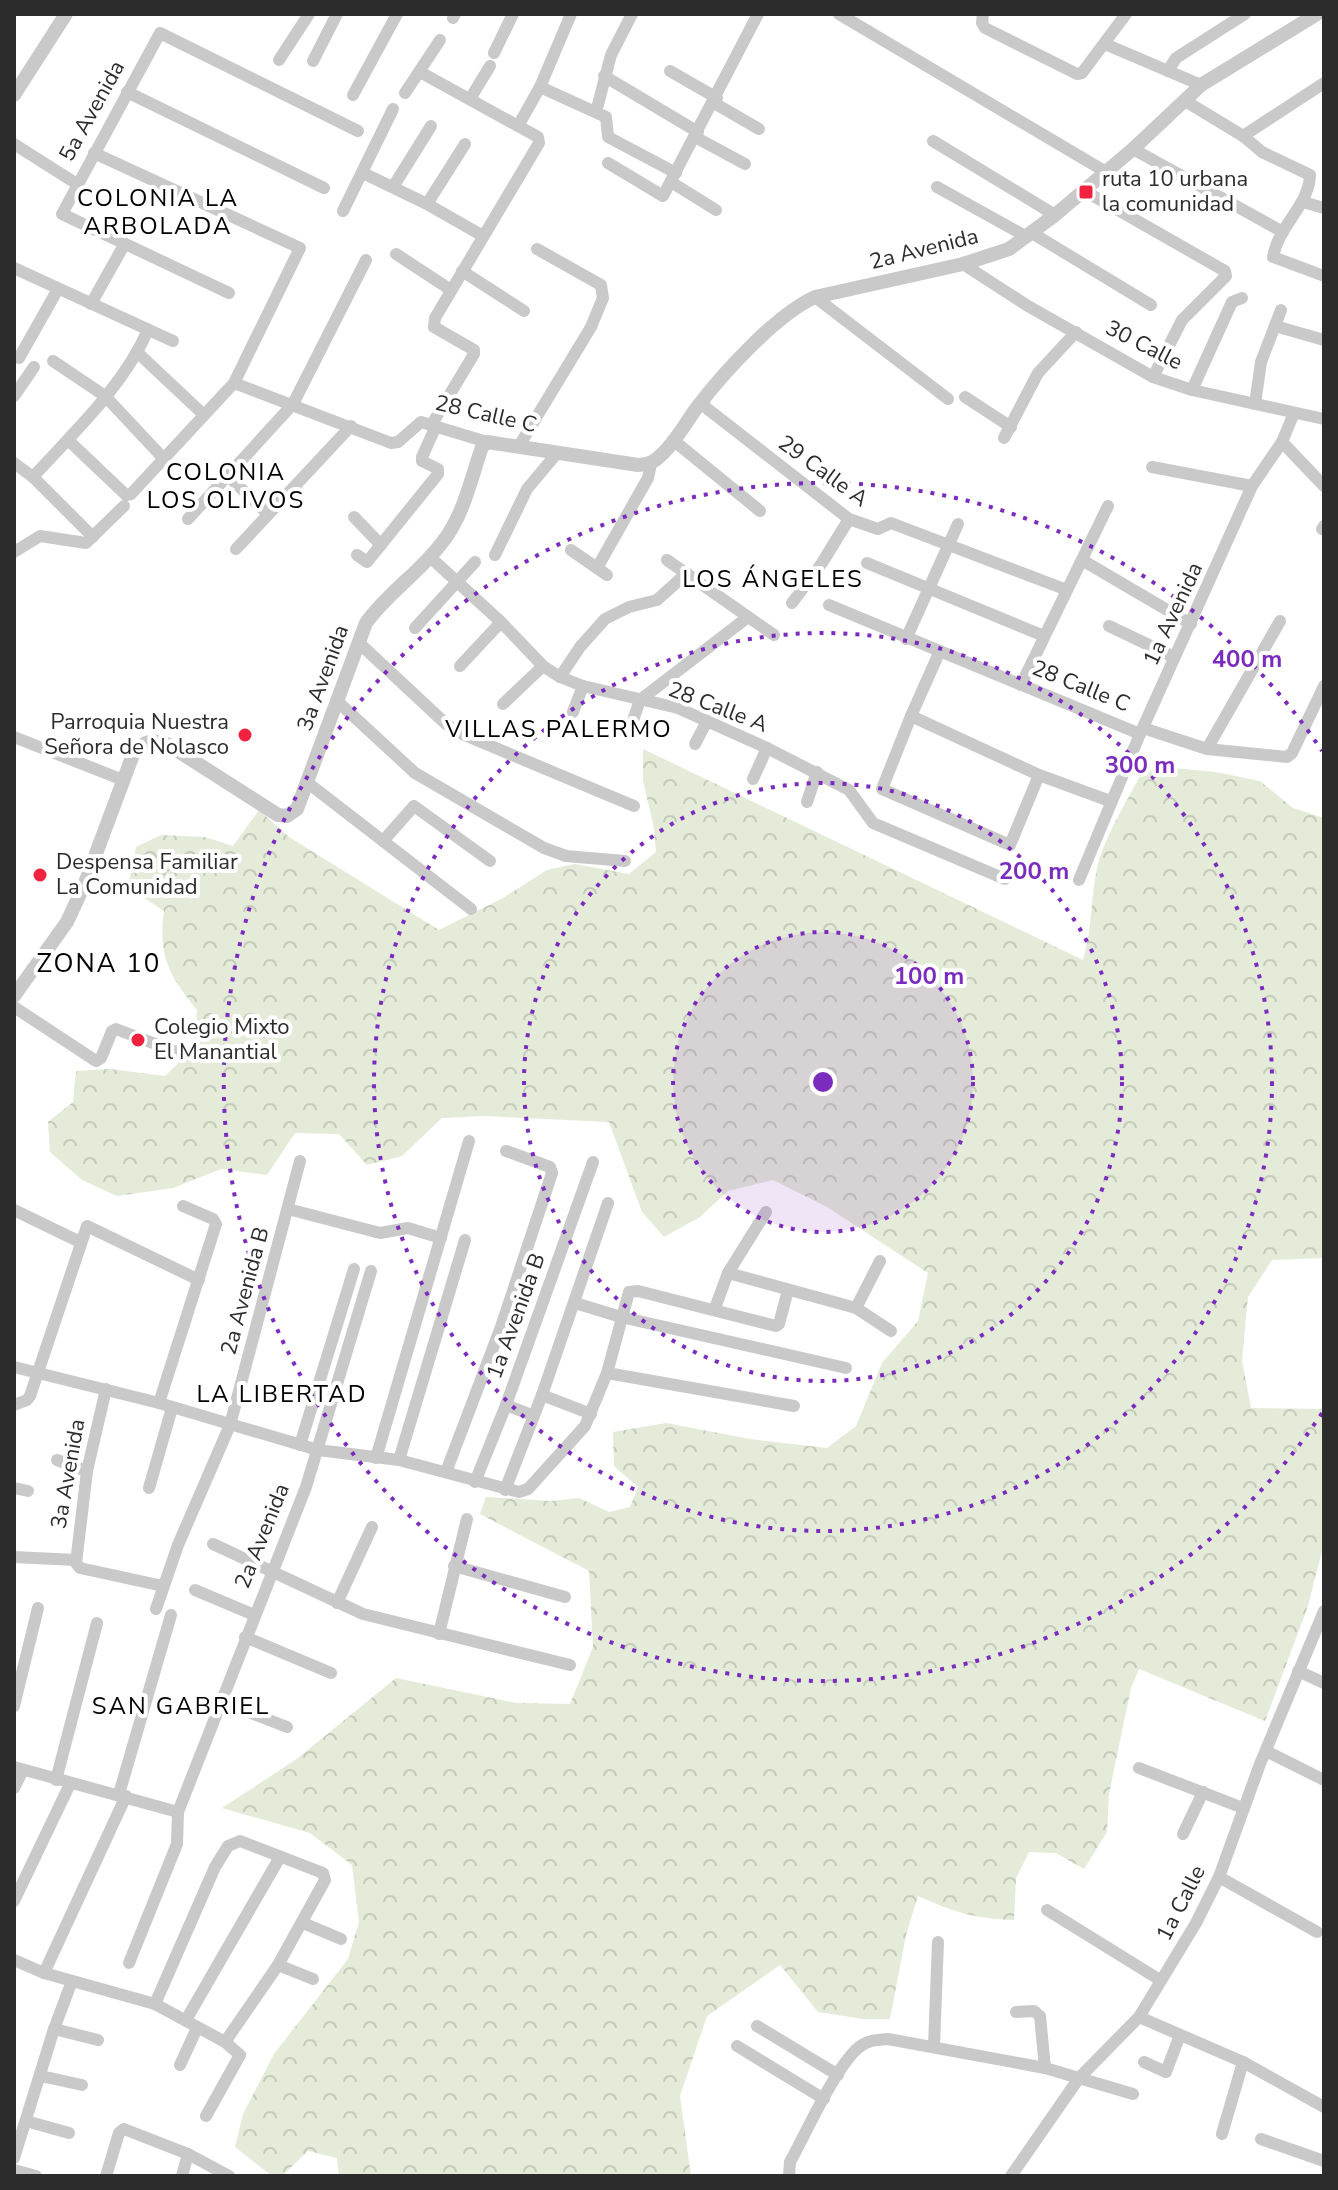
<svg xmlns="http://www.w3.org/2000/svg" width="1338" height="2190" font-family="'Nunito Sans',sans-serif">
<defs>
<pattern id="forest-crowns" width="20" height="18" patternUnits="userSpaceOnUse" patternTransform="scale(2)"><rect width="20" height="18" fill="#e4ebd8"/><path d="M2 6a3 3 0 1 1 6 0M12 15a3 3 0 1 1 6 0" fill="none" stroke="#c4caba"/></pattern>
</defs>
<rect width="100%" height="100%" fill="#fff"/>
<path fill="url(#forest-crowns)" d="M 643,749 L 1083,960 C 1093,928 1090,893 1099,860 C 1108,831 1127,801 1141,774 L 1163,767 L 1215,772 L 1260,781 L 1293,808 L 1324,818 L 1324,1258 L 1272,1260 L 1248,1297 L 1242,1360 L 1251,1408 L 1324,1409 L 1324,1543 L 1308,1606 L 1265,1721 L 1139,1669 L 1131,1688 L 1109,1794 L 1107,1832 L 1084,1869 L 1056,1853 L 1029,1852 L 1016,1878 L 1014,1920 C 979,1920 950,1911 918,1896 L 906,1935 L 890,2019 L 863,2019 L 818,2012 L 780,1965 L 707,2016 L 680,2096 L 691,2176 L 339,2176 L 337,2158 L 308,2151 L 282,2176 L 272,2176 L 235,2147 L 243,2114 L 274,2054 L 348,1959 L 359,1922 L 352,1865 L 310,1833 L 222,1808 L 298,1758 L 396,1678 L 516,1703 L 570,1704 L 593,1647 L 589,1571 L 480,1514 L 486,1497 L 551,1501 L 579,1498 L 609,1512 L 630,1507 L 638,1487 L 614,1466 L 613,1432 L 666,1423 L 750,1439 L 827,1448 L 856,1426 L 882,1363 L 918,1321 L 928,1273 L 827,1207 L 773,1180 L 728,1191 L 700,1217 L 664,1237 L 642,1212 L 609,1122 L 484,1116 L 442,1118 L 402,1156 L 367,1165 L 339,1134 L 295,1133 L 267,1175 L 221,1169 L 173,1188 L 117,1196 L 82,1180 L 50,1152 L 48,1122 L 73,1102 L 76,1071 L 110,1069 L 165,1076 L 195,1047 L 197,1010 C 169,975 158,957 164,911 L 128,887 L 136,847 L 161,835 L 205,837 L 233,846 L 259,810 L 289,837 L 439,930 L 503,898 L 547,870 L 575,864 L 629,874 L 656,852 L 654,828 L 643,781 Z"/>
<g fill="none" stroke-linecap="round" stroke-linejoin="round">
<g stroke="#c9c9c9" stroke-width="12">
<polyline points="839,14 1106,172"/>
<polyline points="983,14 982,23 985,28 1077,74 1082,73 1126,14"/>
<polyline points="453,18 455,14"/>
<polyline points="1105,44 1201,85"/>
<polyline points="494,53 513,14"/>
<polyline points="279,60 309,14"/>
<polyline points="313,61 337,14"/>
<polyline points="670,71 717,98"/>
<polyline points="1168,71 1176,58 1245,14"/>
<polyline points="420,72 538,137 539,143 435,318 434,327 474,350 474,354 432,424"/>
<polyline points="604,76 698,132"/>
<polyline points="540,87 606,117 608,137 676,173"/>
<polyline points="127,92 324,188"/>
<polyline points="405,93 440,40"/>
<polyline points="353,95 397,14"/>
<polyline points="470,99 490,66"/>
<path d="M 1187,102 L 1243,136 L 1262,152 L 1310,175 C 1309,206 1278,226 1273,257 L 1324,276"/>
<polyline points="714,103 759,129"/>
<polyline points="596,112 611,55 632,14"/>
<polyline points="518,126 540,87 571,14"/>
<polyline points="1243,136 1324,83"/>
<polyline points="695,137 745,164"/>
<polyline points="933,141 1055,215"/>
<polyline points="14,144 77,184"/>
<polyline points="1133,149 1283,232"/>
<polyline points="608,163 663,196 758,14"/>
<polyline points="363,173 427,204 483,236"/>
<polyline points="671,182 716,210"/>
<polyline points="393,187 431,126"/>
<polyline points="937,187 1027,237"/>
<polyline points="1083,190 1225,271 1226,276 1182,320 1153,377"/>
<polyline points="1303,202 1324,208"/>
<polyline points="427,204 465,144"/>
<polyline points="343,211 393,109"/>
<polyline points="1032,233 1151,305"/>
<polyline points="396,254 451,290"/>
<polyline points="963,264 1028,306 1153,377 1192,390 1324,419"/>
<polyline points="14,268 173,341"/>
<polyline points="462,271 524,311"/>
<polyline points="229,293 62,214 160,33 358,131"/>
<polyline points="815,297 948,399"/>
<polyline points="91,304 124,245"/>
<polyline points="1275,326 1324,340"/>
<polyline points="138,353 204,415"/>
<polyline points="19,358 58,289"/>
<polyline points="53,361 105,396 164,459"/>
<polyline points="234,383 391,443 398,442 421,422 487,442"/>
<polyline points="1192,390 1232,302 1242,298"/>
<polyline points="14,396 34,367"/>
<polyline points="965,397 1011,427"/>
<polyline points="700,403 849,519 878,529 891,523 1067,590"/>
<polyline points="1255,404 1261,362 1281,310"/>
<polyline points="1004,438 1038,373 1076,332"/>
<polyline points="68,440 126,495 131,494 234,383 300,248 94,153"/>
<polyline points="673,440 760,511"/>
<polyline points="1282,442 1324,486"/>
<polyline points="519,446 591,327 603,298 601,285 537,249"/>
<polyline points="14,463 33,477 93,537"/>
<polyline points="1152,467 1252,486"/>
<polyline points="228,476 268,514"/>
<path d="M 33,477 C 74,432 123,387 148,330"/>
<polyline points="354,517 381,545"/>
<polyline points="188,519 293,404 366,260"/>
<polyline points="1322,529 1324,526"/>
<polyline points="236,549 351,426"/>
<polyline points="571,550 607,575"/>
<polyline points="14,552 40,536 86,543 124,506"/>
<polyline points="357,555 367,562 438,474 438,469 422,461 422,457 436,426"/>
<polyline points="495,555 527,489 558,452"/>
<polyline points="430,557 501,622 543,666 560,677 583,686 678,708 767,748 849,790 873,823 1005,879"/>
<polyline points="667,560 774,635"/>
<polyline points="1082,560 1191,624"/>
<polyline points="867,563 1044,636"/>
<polyline points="597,568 648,478 651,464"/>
<polyline points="792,603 822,563 849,519"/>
<polyline points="829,605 1140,734"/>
<polyline points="1109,626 1174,657"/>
<polyline points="415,628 475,562"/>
<polyline points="906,639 958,524"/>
<polyline points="358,642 446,724 462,734 634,806"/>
<polyline points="939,653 911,716 882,789 1010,845 1039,775"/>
<polyline points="460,666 501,622"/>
<polyline points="560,677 580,647 605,619 629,607 657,600 687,573"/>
<polyline points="1021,685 1108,506"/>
<polyline points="337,701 415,773 544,848 566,856 625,861"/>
<polyline points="503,704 543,666"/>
<polyline points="573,712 583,686"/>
<polyline points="911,716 1039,775 1110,801"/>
<polyline points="1143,728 1207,749 1287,757 1292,753 1324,686"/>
<polyline points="630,729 640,700 748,617"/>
<polyline points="14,737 123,780"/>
<polyline points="695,744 707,721"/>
<polyline points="1207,749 1280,621"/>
<polyline points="753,779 767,748"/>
<polyline points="308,783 471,909"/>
<polyline points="807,802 817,772"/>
<polyline points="383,841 414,806 490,861"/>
<polyline points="1079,880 1140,734 1252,486 1282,442 1294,413"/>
<polyline points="14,1007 96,1061 101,1058 112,1031 116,1029 182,1054"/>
<polyline points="288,1209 380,1233 408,1228 441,1238"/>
<polyline points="14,1210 80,1242"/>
<polyline points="728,1273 856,1308 880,1261"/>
<polyline points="575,1303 621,1317 846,1368"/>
<polyline points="715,1308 728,1273 766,1212"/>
<polyline points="856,1308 891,1331"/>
<polyline points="14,1367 159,1403 318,1450 399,1460 519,1492 528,1489 585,1426 607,1373 629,1292 638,1291 776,1326 779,1324 788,1290"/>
<polyline points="607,1373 794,1406"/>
<polyline points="106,1389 87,1471 76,1563 80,1568 163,1586"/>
<polyline points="542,1395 591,1414"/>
<polyline points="159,1403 216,1224 213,1219 183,1206"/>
<polyline points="14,1405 27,1400 30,1396 87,1226 199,1280"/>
<polyline points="506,1405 532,1415"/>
<polyline points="300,1445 354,1269"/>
<polyline points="376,1458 469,1141"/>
<polyline points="57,1460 87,1471"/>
<polyline points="399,1460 465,1240"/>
<polyline points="446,1472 501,1327 552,1173 550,1167 506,1151"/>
<polyline points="475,1482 506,1405 593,1162"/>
<polyline points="14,1488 28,1491"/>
<polyline points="149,1488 172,1408"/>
<polyline points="505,1490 542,1395 608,1203"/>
<polyline points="213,1544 363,1614 570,1665"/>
<polyline points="14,1557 76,1560"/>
<polyline points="454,1566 565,1597"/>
<polyline points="195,1590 254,1615"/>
<polyline points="337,1603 372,1527"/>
<polyline points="156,1609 178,1545 230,1425 300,1161"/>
<polyline points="439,1634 467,1519"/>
<polyline points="245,1637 331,1673"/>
<polyline points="1298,1671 1324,1683"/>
<polyline points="223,1702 287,1727"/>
<polyline points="14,1706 38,1608"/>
<polyline points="1266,1751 1324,1780"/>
<polyline points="14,1767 178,1812"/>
<polyline points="1139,1768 1243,1808"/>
<polyline points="56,1780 97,1623"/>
<polyline points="14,1788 23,1770"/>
<polyline points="119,1794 171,1615"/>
<polyline points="178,1812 306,1487 371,1271"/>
<polyline points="1183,1834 1203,1792"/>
<polyline points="1219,1877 1317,1932"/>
<polyline points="14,1901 70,1784"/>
<polyline points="1047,1910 1160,1980"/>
<polyline points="303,1923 341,1939"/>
<polyline points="14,1960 44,1973 155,2004 225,2042 240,2055 206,2116"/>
<polyline points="129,1963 177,1844 178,1812"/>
<polyline points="278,1965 313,1979"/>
<polyline points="44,1973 126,1796"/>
<polyline points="155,2004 215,1867 228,1846 240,1841 323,1873 325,1880 278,1965 225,2042"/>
<polyline points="1016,2012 1034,2011 1040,2016 1045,2068"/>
<polyline points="1139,2017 1243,2062 1324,2107"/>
<polyline points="186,2020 280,1857"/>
<polyline points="757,2026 838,2075"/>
<polyline points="54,2029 98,2040"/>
<polyline points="737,2046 824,2099"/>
<polyline points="934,2046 938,1942"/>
<polyline points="1144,2062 1166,2072 1180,2035"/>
<polyline points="180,2065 197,2028"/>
<polyline points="41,2076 82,2085"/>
<polyline points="26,2121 69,2133"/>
<polyline points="1222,2134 1243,2062"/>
<polyline points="1261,2139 1324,2161"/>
<polyline points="14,2158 54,2029 72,1981"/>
<polyline points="14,2170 36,2176"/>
<polyline points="106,2176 119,2133 124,2129 188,2154 229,2176"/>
<polyline points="182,2176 188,2154"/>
<path d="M 789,2176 L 790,2162 C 806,2133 835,2068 858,2048 C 867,2040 877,2040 888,2039 L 1045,2068 L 1133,2094"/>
<polyline points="1011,2176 1079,2078 1139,2017 1196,1923 1219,1877 1260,1764 1324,1611"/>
</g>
<g stroke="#c9c9c9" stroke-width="14">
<polyline points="14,95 66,14"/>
<path d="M 14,996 L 67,922 L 85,883 L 134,752 C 144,741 153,739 167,744 L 278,815 L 287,816 L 297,809 L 366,623 C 388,592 422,571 444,540 C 464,514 471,478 482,447 L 487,442 L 638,465 C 648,464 653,463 660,456 C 675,443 686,422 698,406 C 725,371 776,315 815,297 L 963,264 L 1009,249 L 1055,215 L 1133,149 L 1201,85 L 1317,14"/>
</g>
</g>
<circle cx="823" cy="1082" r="150" fill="#7b2cbf" fill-opacity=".12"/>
<g fill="none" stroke="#7b2cbf" stroke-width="4" stroke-dasharray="4 8">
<circle cx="823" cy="1082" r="150"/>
<circle cx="823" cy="1082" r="299"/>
<circle cx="823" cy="1082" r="449"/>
<path d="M1322 1413A599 599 0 1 1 1322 751"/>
</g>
<g fill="#f0223f" stroke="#fff" stroke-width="3">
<rect x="1078" y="184" width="16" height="16" rx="4"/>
<circle cx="245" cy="735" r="8"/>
<circle cx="40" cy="875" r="8"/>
<circle cx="138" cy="1040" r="8"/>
</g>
<g text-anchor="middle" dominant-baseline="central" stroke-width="8" stroke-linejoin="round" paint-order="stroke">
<g font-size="22" fill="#2c2c2c" stroke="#fff">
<text transform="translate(92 111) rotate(-61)">5a Avenida</text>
<text transform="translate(924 249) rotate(-14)">2a Avenida</text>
<text transform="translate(1144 345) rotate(27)">30 Calle</text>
<text transform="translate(486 414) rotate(13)">28 Calle C</text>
<text transform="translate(823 471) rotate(36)">29 Calle A</text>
<text transform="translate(1173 614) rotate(-65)">1a Avenida</text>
<text transform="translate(323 678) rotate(-70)">3a Avenida</text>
<text transform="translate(1081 686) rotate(22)">28 Calle C</text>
<text transform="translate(718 707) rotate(21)">28 Calle A</text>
<text transform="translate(245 1291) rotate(-75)">2a Avenida B</text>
<text transform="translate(516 1316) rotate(-70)">1a Avenida B</text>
<text transform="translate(68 1474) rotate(-80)">3a Avenida</text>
<text transform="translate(262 1536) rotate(-68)">2a Avenida</text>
<text transform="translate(1181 1903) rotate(-63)">1a Calle</text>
</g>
<g font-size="22" fill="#2c2c2c" stroke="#fff" text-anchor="start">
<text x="1102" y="179">ruta 10 urbana<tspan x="1102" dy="25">la comunidad</tspan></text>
<text x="229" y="722" text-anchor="end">Parroquia Nuestra<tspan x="229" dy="25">Señora de Nolasco</tspan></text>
<text x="56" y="862">Despensa Familiar<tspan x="56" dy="25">La Comunidad</tspan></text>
<text x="154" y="1027">Colegio Mixto<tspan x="154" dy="25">El Manantial</tspan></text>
</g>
<g font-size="24" letter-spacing="2" fill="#000" stroke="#fff">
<text x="158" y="198">COLONIA LA<tspan x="158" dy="28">ARBOLADA</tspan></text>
<text x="226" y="472">COLONIA<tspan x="226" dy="28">LOS OLIVOS</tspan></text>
<text x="773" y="579">LOS ÁNGELES</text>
<text x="559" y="729">VILLAS PALERMO</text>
<text x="282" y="1394">LA LIBERTAD</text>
<text x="181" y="1706">SAN GABRIEL</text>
</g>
<g font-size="26" letter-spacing="2" fill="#000" stroke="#fff">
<text x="99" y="963">ZONA 10</text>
</g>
</g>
<circle cx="823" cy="1082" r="12" fill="#7b2cbf" stroke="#fff" stroke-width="4"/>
<g font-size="24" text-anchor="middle" font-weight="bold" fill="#7b2cbf" stroke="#fff" stroke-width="8" stroke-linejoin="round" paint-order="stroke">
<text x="1247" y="667">400 m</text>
<text x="1140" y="773">300 m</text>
<text x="1034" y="879">200 m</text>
<text x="929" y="984">100 m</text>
</g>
<rect width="1338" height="2190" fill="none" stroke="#2c2c2c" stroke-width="32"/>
</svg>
